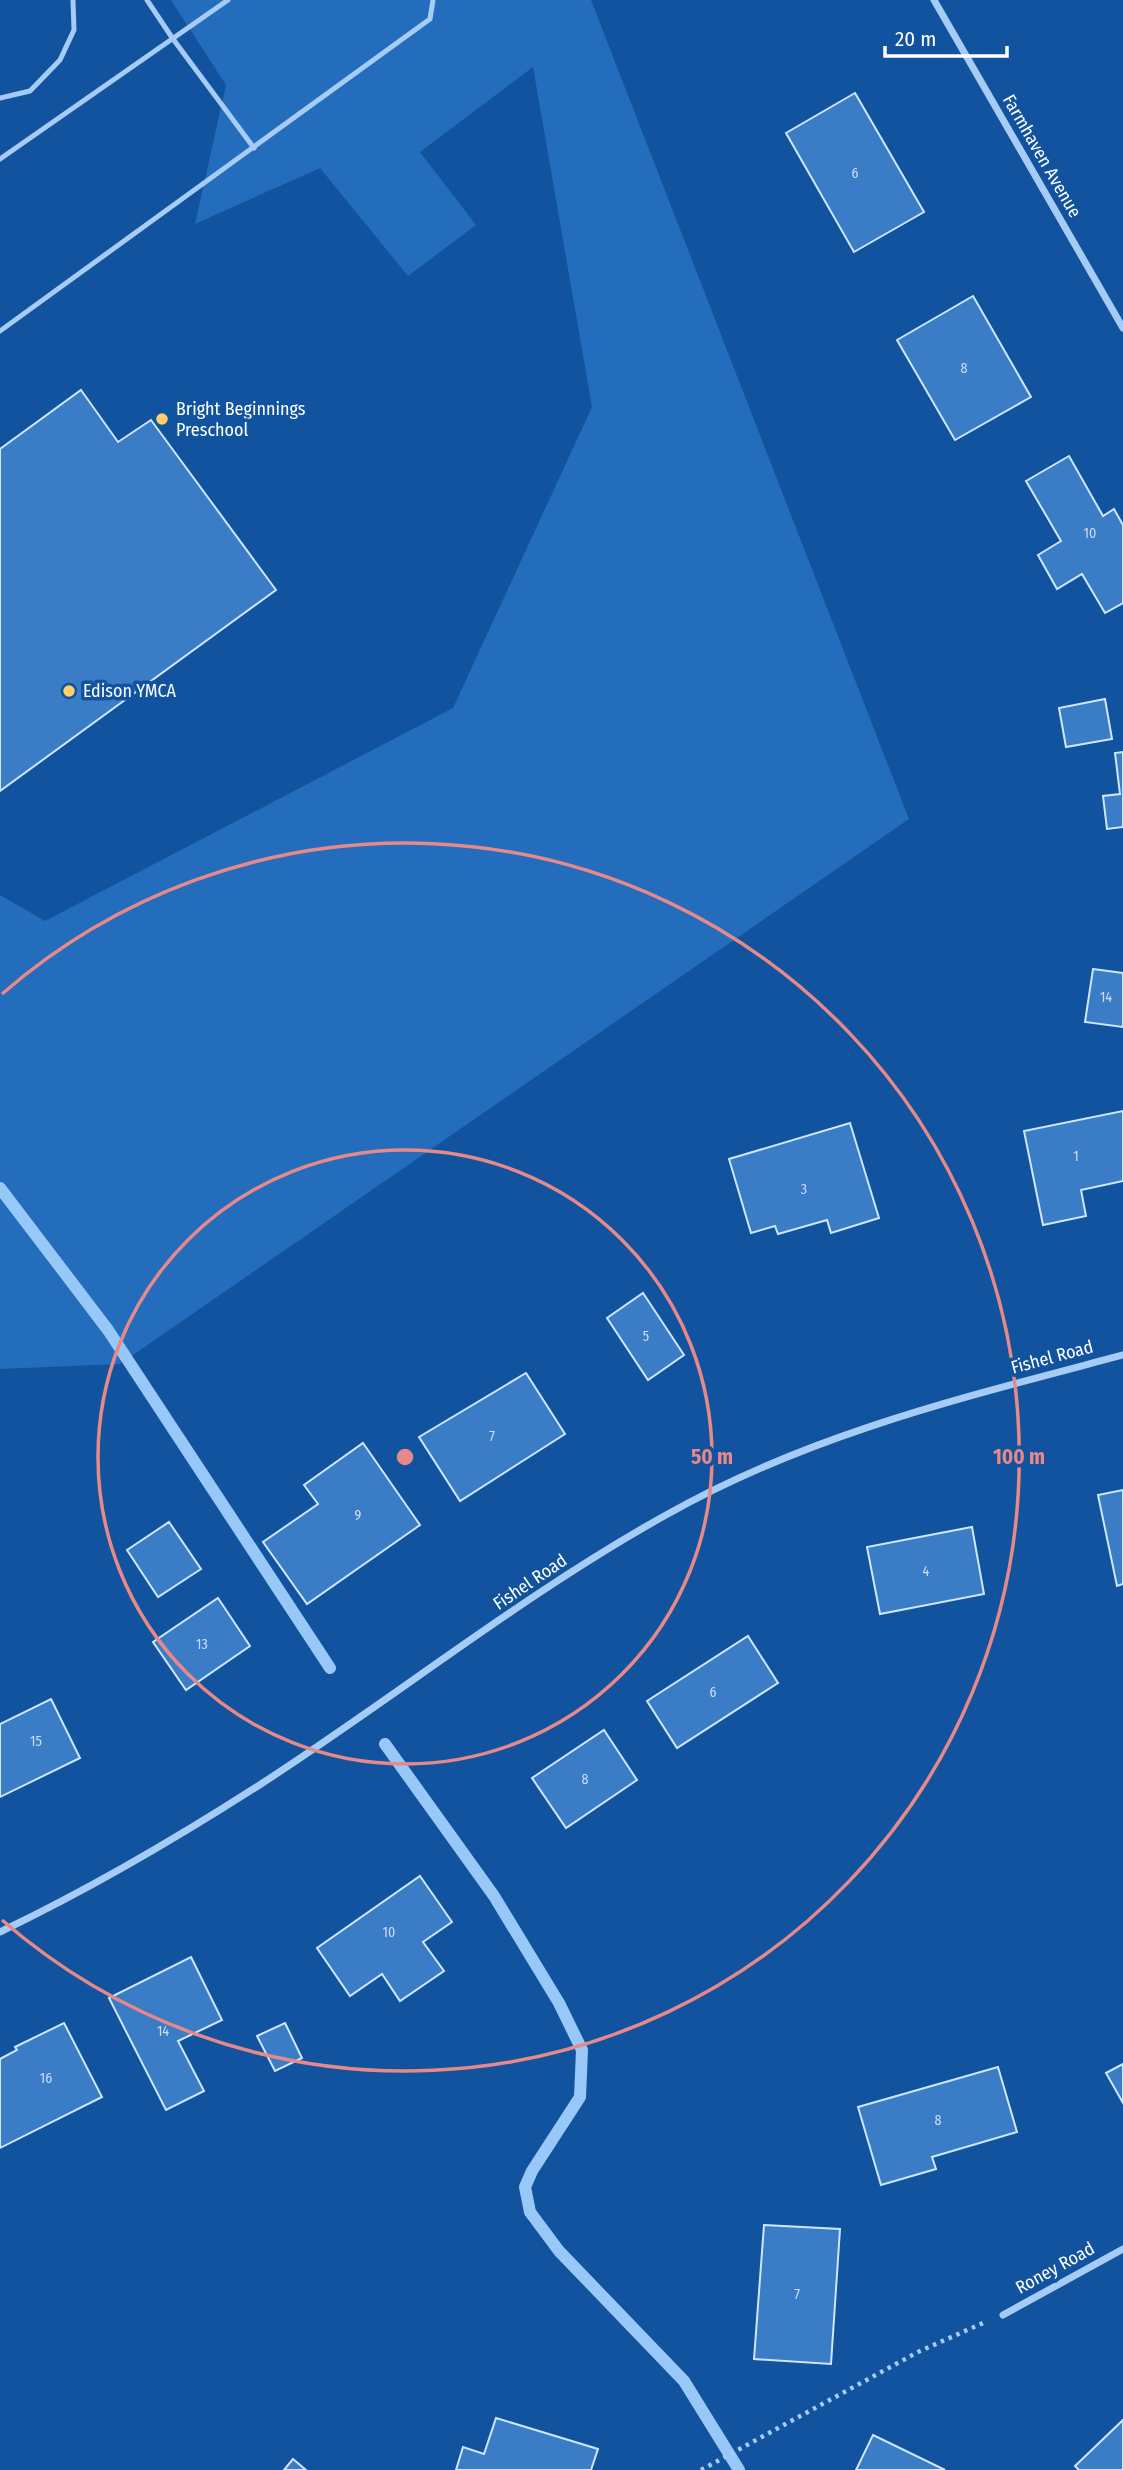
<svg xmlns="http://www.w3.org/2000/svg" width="1123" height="2470" font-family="'Fira Sans Condensed',sans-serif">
<rect width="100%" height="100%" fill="#11539e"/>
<polygon fill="#236dbc" points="171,0 591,0 909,819 120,1364 0,1369 0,895 45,921 453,708 592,407 533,67 420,152 476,225 408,276 320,168 195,224 226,85"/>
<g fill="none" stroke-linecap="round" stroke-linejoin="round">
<g stroke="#98c8f8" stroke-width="12">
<polyline points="0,1188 108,1330 330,1668"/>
<polyline points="385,1744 494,1896 559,2003 582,2050 580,2097 532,2171 525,2187 530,2212 559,2251 684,2381 739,2470"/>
</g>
</g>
<g fill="#3a7cc5" stroke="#cfe6fe" stroke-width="2">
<polygon points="855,93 924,212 854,252 786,133"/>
<polygon points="973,296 1031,397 955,440 897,340"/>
<polygon points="81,390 118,442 151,420 276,590 0,791 0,449"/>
<polygon points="1069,456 1103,516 1114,509 1123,525 1123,603 1105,613 1082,574 1057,589 1038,555 1061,541 1026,481"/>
<polygon points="1105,699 1112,739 1066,747 1059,708"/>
<polygon points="1123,752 1123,827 1107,829 1103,796 1120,794 1115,753"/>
<polygon points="1093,969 1123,973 1123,1027 1085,1022"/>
<polygon points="1123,1111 1123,1181 1081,1190 1086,1216 1043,1225 1024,1131"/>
<polygon points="850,1123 879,1218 831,1233 827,1220 778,1234 775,1226 751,1233 729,1159"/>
<polygon points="643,1293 684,1355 648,1380 607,1318"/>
<polygon points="526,1373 565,1434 460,1501 419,1437"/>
<polygon points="363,1443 420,1525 307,1604 263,1542 318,1504 304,1485"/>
<polygon points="1123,1490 1123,1584 1117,1586 1098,1495"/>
<polygon points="169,1522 201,1569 158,1597 127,1550"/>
<polygon points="972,1527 984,1594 880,1614 867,1547"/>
<polygon points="218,1598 250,1646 186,1690 153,1642"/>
<polygon points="748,1636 778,1683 677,1748 647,1701"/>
<polygon points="51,1699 80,1758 0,1797 0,1724"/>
<polygon points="604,1730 637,1780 566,1828 532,1778"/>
<polygon points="420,1876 452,1922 423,1942 444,1971 400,2001 382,1974 350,1996 317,1948"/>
<polygon points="191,1957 222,2020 178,2041 204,2091 166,2110 109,1998"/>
<polygon points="64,2023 102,2097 0,2148 0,2059 17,2050 15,2047"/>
<polygon points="285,2023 302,2058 275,2071 257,2036"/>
<polygon points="1123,2064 1123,2103 1106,2073"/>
<polygon points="998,2067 1017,2132 932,2157 936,2169 881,2185 858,2107"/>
<polygon points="764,2225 840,2229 831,2364 754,2359"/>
<polygon points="496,2418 598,2449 591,2470 456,2470 463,2447 484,2454"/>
<polygon points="1123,2420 1123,2470 1079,2470 1075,2466"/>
<polygon points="873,2435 945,2470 856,2470"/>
<polygon points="293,2459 306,2470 284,2470"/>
</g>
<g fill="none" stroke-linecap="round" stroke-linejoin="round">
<polyline stroke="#a6ccf5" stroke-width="4.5" stroke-dasharray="3.5 5" stroke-linecap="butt" points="701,2470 918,2352 983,2323"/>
<g stroke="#a6ccf5" stroke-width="5">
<polyline points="147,0 173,39 254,148"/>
<polyline points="0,98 30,91 60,60 74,30 73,0"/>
<polyline points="0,159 228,0"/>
<polyline points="0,331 430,19 433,0"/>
</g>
<g stroke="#a6ccf5" stroke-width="7">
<polyline points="934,0 1123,328"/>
<path d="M 0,1932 C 90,1889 177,1838 261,1784 C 397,1696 524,1594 666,1515 C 809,1434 965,1397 1123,1355"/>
<polyline points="1003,2315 1123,2249"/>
</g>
</g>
<g fill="none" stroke="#e88989" stroke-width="3.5">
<circle cx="405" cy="1457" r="307"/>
<path d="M2 994A614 614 0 1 1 2 1920"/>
</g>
<g fill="#ffcf6a" stroke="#11539e" stroke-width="2.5">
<circle cx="162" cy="419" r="7"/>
<circle cx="69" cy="691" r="7"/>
</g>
<g text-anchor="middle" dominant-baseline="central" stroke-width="7" stroke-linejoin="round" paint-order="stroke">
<g font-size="14" fill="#cedef0">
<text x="855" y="173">6</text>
<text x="964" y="368">8</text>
<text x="1090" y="533">10</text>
<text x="1106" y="997">14</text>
<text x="1076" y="1156">1</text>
<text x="804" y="1189">3</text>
<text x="646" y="1336">5</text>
<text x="492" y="1436">7</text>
<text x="358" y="1515">9</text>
<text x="926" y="1571">4</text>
<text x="202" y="1644">13</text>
<text x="713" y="1692">6</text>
<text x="36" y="1741">15</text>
<text x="585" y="1779">8</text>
<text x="389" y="1932">10</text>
<text x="163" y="2031">14</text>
<text x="46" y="2078">16</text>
<text x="938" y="2120">8</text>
<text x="797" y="2294">7</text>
</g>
<g font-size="18" fill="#fff" stroke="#11539e">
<text transform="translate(1042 156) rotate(60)">Farmhaven Avenue</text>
<text transform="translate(1052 1357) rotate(-15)">Fishel Road</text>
<text transform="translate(530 1582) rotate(-34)">Fishel Road</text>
<text transform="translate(1055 2268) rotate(-29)">Roney Road</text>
</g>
<g font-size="18" fill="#fff" stroke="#11539e" text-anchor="start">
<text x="176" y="409">Bright Beginnings<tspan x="176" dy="21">Preschool</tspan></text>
<text x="83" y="691">Edison YMCA</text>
</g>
</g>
<circle cx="405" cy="1457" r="10" fill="#e88989" stroke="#11539e" stroke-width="3.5"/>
<g font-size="21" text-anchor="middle" font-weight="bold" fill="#e88989" stroke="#11539e" stroke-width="7" stroke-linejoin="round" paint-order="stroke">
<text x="712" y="1464">50 m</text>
<text x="1019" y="1464">100 m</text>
</g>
<path d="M885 46v10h122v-10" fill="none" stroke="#ffffff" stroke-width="3.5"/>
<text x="895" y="46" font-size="21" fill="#ffffff" stroke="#11539e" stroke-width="5" paint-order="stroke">20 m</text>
</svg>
